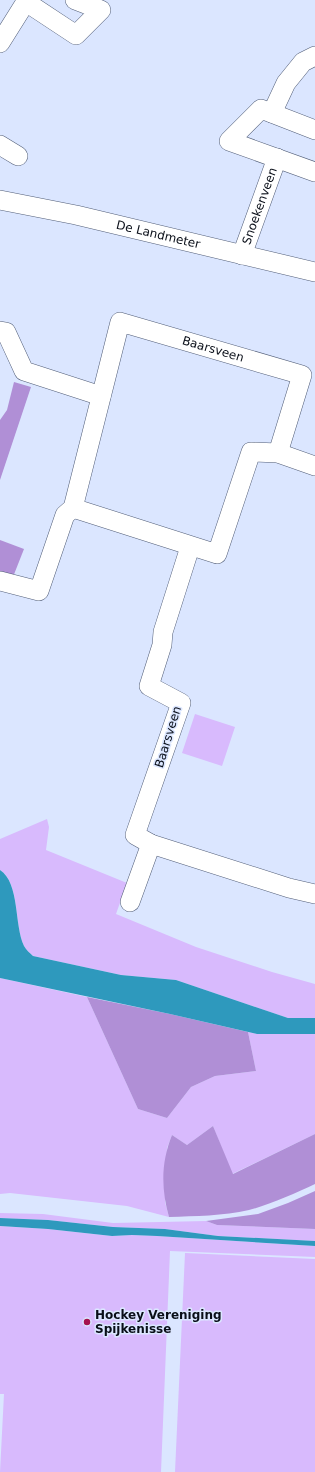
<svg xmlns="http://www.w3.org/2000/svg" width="315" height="1472" font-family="'DejaVu Sans',sans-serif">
<rect width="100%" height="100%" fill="#dbe6ff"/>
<g fill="#d8bafd">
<polygon points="195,714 235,727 222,766 182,753"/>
<path d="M 47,819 L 49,827 L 46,850 L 127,883 L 116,914 L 196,947 L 272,972 L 315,984 L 315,1018 L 288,1018 L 176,980 L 121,975 L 33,956 C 30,953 26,950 24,946 C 14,924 20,883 0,870 L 0,839 Z"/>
<polygon points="0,978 87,997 138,1109 167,1118 191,1087 215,1076 256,1071 248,1032 257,1034 315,1034 315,1134 232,1174 213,1126 187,1145 172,1135 167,1148 165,1202 169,1217 127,1206 10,1193 0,1194"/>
<polygon points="0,1213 43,1214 113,1223 206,1221 217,1225 315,1229 315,1241 218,1236 165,1229 113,1227 48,1220 0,1218"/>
<polygon points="0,1226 48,1229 112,1236 132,1235 157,1236 315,1246 315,1257 170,1251 161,1472 0,1472 4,1394 0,1394"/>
<polygon points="185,1253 315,1259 315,1472 175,1472"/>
</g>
<g fill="#b08fd6">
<polygon points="14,382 31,387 0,480 0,420 7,410"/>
<polygon points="0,540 24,549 11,582 0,578"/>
<polygon points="87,997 170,1014 248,1032 256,1071 215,1076 191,1087 167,1118 138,1109"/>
<path d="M 213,1126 L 233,1174 L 315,1134 L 315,1184 C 296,1193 269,1205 249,1210 C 223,1216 195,1216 169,1217 C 161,1189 161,1162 172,1135 L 187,1145 Z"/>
<polygon points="315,1191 315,1229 217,1225 206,1221 258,1214 288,1203"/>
</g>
<g fill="#2e99bd">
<path d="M 0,870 C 20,883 14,925 24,946 C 26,950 30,953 33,956 L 121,975 L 176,980 L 288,1018 L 315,1018 L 315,1034 L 257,1034 L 170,1014 L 0,978 Z"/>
<polygon points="0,1218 48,1220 113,1227 165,1229 218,1236 315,1241 315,1246 157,1236 132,1235 112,1236 48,1229 0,1226"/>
</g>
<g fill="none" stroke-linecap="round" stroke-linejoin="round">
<defs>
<g id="minor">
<polyline points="26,2 76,35 101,10 75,0"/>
<polyline points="0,43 27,0"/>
<polyline points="272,113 286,83 303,62 315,56"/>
<polyline points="315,130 261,109 229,141 315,172"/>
<polyline points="0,145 18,156"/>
<path id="s1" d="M 0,200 L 76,215 L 315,272"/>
<path id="s2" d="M 242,255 L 277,158"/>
<polyline points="0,331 6,332 24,371 101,396"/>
<polyline points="73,508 217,554 251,452 278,453 315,466"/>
<polyline points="190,547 163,632 162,645 149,686 181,703 135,835 151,844 289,888 315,894"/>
<path id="s3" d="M 0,581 L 39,591 L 65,515 L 73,508 L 120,322 L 302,375 L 278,453"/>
<polyline points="130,902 151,844"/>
</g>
</defs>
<use href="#minor" stroke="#525e78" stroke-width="20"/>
<use href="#minor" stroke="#fff" stroke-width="19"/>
</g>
<circle fill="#a5114e" stroke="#dbe6ff" stroke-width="1.5" cx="87" cy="1322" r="4"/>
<g text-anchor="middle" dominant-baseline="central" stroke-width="3" stroke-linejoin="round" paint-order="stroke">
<g font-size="12" fill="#090e18" stroke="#dbe6ff">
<text stroke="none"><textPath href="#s2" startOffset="52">Snoekenveen</textPath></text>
<text stroke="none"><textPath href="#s1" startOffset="162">De Landmeter</textPath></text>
<text stroke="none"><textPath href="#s3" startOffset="420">Baarsveen</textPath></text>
<text transform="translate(168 737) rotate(-73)">Baarsveen</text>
</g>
<g font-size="12" font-weight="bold" fill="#090e18" stroke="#dbe6ff" text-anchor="start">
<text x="95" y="1315">Hockey Vereniging<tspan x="95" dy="14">Spijkenisse</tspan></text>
</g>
</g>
</svg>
